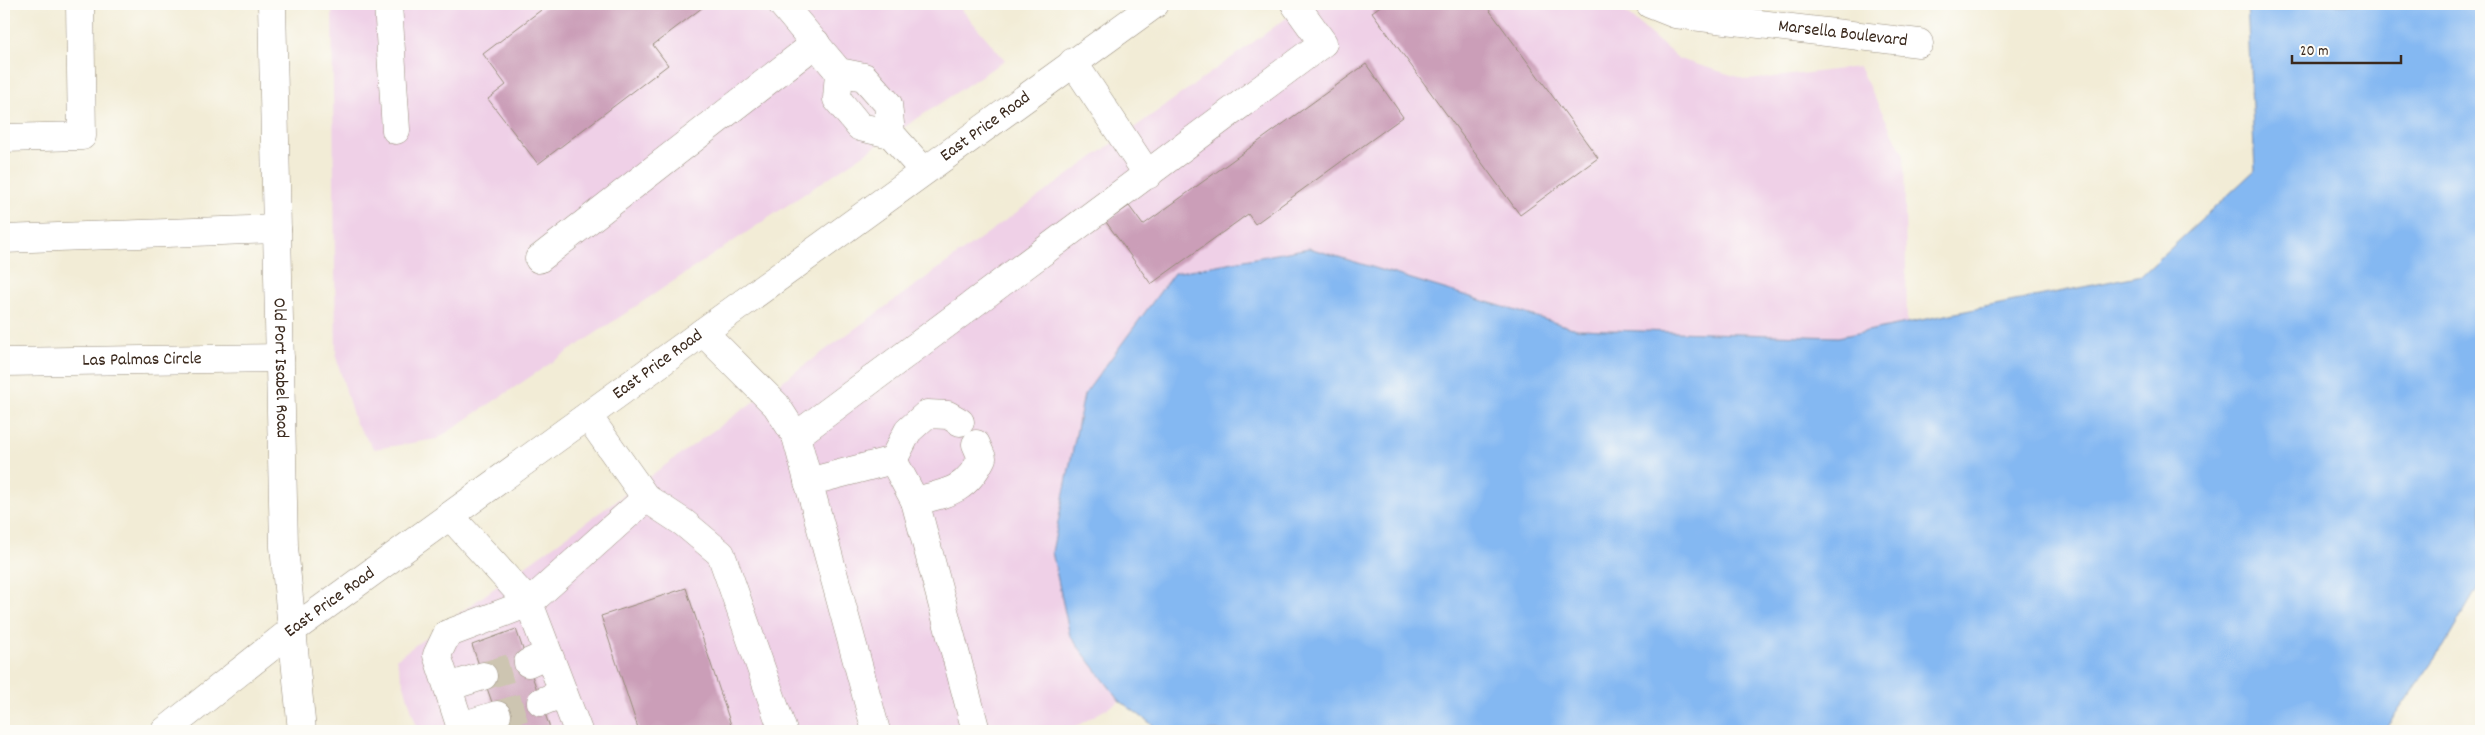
<svg xmlns="http://www.w3.org/2000/svg" width="2485" height="735" font-family="Dekko,sans-serif">
<rect width="100%" height="100%" fill="#fdfcf7"/>
<filter id="ink" filterUnits="userSpaceOnUse"><feTurbulence type="fractalNoise" baseFrequency=".02" numOctaves="2"/><feDisplacementMap in="SourceGraphic" scale="10" xChannelSelector="R" yChannelSelector="G"/><feConvolveMatrix kernelMatrix="1 2 1 2 8 2 1 2 1" color-interpolation-filters="sRGB"/></filter>
<filter id="wash" filterUnits="userSpaceOnUse"><feTurbulence type="fractalNoise" baseFrequency=".0096" numOctaves="4" result="noise"/><feDisplacementMap in="SourceGraphic" scale="20" xChannelSelector="R" yChannelSelector="G"/><feGaussianBlur stdDeviation="1.12" result="paint"/><feColorMatrix in="noise" values="0 0 0 0 0 0 0 0 0 0 0 0 0 0 0 0 0 1.4 0 .05"/><feComposite in="paint" operator="in"/></filter>
<g filter="url(#wash)">
<rect width="100%" height="100%" fill="#f2ecd6"/>
<g fill="#efd0e7">
<polygon points="332,4 957,4 1005,60 437,439 374,449 355,422 336,357"/>
<polygon points="1306,4 1616,4 1679,59 1748,80 1859,67 1904,155 1907,323 1838,337 1576,329 1309,248 1070,636 1120,701 1068,731 418,731 396,659"/>
</g>
<polygon fill="#84b8f2" stroke="#607188" points="2247,4 2481,4 2481,582 2444,646 2384,731 1161,731 1120,701 1070,636 1052,552 1084,395 1174,273 1309,248 1576,329 1838,337 2142,275 2255,170"/>
<g id="blocks">
<g fill="#cb9eb8">
<polygon points="549,4 707,4 653,45 668,65 538,164 488,99 506,85 483,54"/>
<polygon points="1383,4 1485,4 1598,158 1520,215 1372,12"/>
<polygon points="1366,64 1403,117 1255,224 1248,214 1151,284 1106,222 1129,206 1143,225"/>
<polygon points="686,588 733,731 639,731 601,616"/>
<polygon points="516,629 551,731 502,731 472,645"/>
</g>
</g>
</g>
<g filter="url(#ink)">
<use href="#blocks" fill-opacity="0" stroke="#968b7a" stroke-width="1"/>
<g fill="none" stroke-linecap="round" stroke-linejoin="round">
<g stroke="#cdc5b1" stroke-width="28" stroke-dasharray="28 14" stroke-linecap="butt">
<polyline points="483,676 528,663"/>
<polyline points="497,715 541,702"/>
</g>
<defs>
<g id="minor">
<path id="s1" d="M 272,4 L 284,547 L 302,731"/>
<polyline points="388,4 396,130"/>
<polyline points="782,4 839,72 864,77 888,104 891,134 923,170"/>
<path id="s2" d="M 1650,4 L 1675,14 L 1919,43"/>
<polyline points="1073,62 1148,175"/>
<polyline points="839,72 837,99 860,127 891,134"/>
<polyline points="4,138 82,136 80,4"/>
<polyline points="4,239 277,229"/>
<polyline points="539,259 816,43"/>
<polyline points="703,332 776,405 796,436 1323,43 1295,4"/>
<path id="s3" d="M 4,362 L 280,358"/>
<polyline points="588,416 646,498 684,523 721,554 783,731"/>
<polyline points="796,436 876,731"/>
<polyline points="893,460 908,431 927,414 948,415 960,422"/>
<polyline points="808,482 893,460 915,501 976,731"/>
<path d="M 915,501 C 948,493 966,491 982,458 L 976,444"/>
<polyline points="450,516 529,603 447,634 437,655 462,731"/>
<polyline points="528,663 548,654"/>
<polyline points="448,687 483,676"/>
<polyline points="541,702 563,693"/>
<polyline points="461,726 497,715"/>
<polyline points="578,731 529,603 646,498"/>
</g>
<g id="major">
<path id="s4" d="M 165,731 L 291,631 L 1155,4"/>
</g>
</defs>
<use href="#minor" stroke="#968b7a" stroke-width="29"/>
<use href="#major" stroke="#968b7a" stroke-width="29"/>
<use href="#minor" stroke="#fff" stroke-width="28"/>
<use href="#major" stroke="#fff" stroke-width="28"/>
</g>
</g>
<g text-anchor="middle" dominant-baseline="central" stroke-width="5" stroke-linejoin="round" paint-order="stroke">
<g font-size="18" fill="#3b2a1e" stroke="#fdfcf7">
<text stroke="none"><textPath href="#s2" startOffset="196">Marsella Boulevard</textPath></text>
<text stroke="none"><textPath href="#s4" startOffset="1019">East Price Road</textPath></text>
<text stroke="none"><textPath href="#s3" startOffset="138">Las Palmas Circle</textPath></text>
<text stroke="none"><textPath href="#s4" startOffset="614">East Price Road</textPath></text>
<text stroke="none"><textPath href="#s1" startOffset="364">Old Port Isabel Road</textPath></text>
<text stroke="none"><textPath href="#s4" startOffset="209">East Price Road</textPath></text>
</g>
</g>
<rect width="2485" height="735" fill="none" stroke="#fdfcf7" stroke-width="20"/>
<path d="M2292 55v8h109v-8" fill="none" stroke="#3b2a1e" stroke-width="2.5"/>
<text x="2300" y="55" font-size="15" fill="#3b2a1e" stroke="#fdfcf7" stroke-width="4" paint-order="stroke">20 m</text>
</svg>
